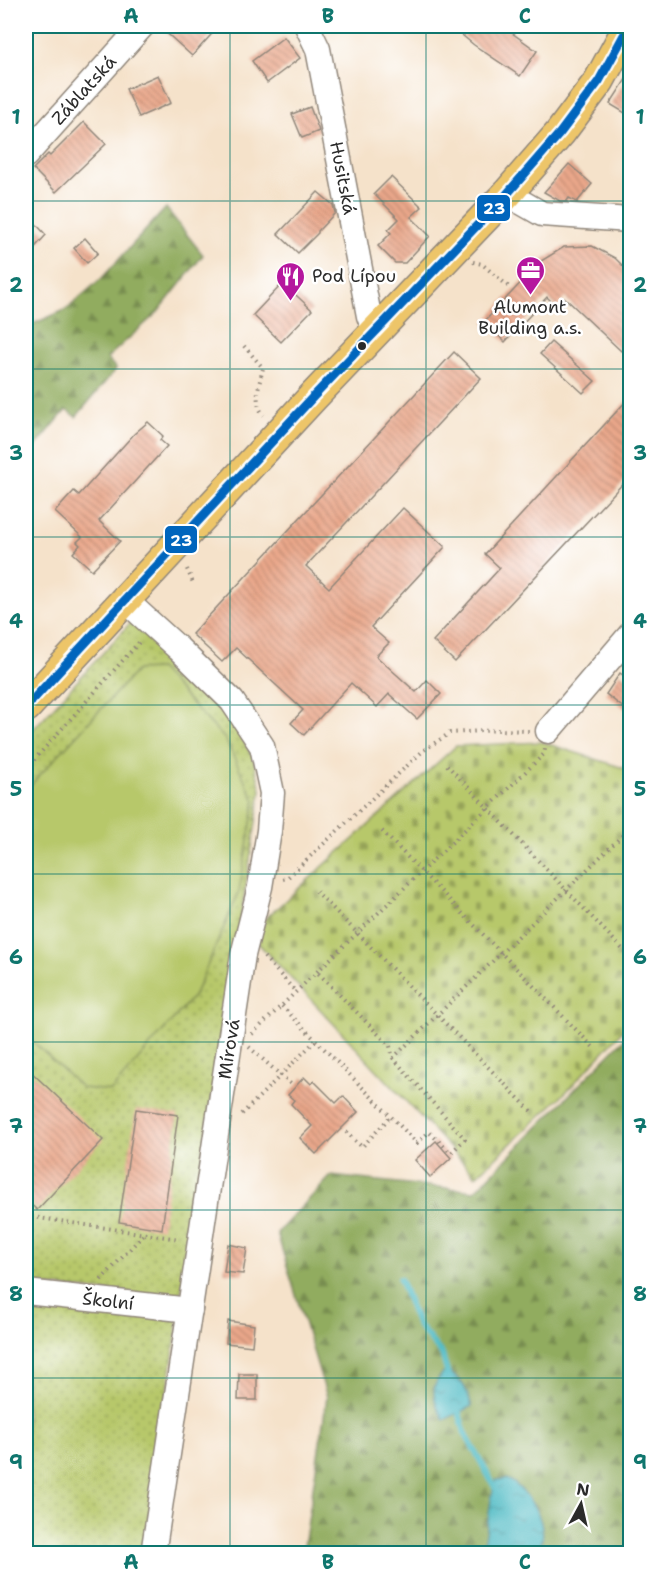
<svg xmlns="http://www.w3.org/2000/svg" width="656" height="1579" font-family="'Shantell Sans',sans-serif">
<defs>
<pattern id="grass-dots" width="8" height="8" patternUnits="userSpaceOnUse" patternTransform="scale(1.5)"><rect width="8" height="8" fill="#b7c86b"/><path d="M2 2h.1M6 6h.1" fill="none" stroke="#95a358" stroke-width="1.8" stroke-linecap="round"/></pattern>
<pattern id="forest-firs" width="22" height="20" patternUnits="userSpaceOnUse" patternTransform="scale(1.5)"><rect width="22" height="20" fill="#91ac5f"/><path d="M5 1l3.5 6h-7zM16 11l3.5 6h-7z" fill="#778c4f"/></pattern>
<pattern id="cemetery-stones" width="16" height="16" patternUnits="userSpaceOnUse" patternTransform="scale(1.5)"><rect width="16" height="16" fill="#b7c86b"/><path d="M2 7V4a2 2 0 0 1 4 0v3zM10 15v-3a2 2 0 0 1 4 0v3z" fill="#95a358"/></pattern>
<pattern id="water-ripples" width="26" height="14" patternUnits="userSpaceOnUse" patternTransform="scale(1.5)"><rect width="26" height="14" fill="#4bb9c3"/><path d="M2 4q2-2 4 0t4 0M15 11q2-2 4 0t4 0" fill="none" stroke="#3f979f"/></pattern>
<pattern id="building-back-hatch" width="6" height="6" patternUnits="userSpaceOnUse" patternTransform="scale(1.5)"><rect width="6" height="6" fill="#eaa78a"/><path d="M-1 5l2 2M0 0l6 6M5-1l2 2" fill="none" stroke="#be8871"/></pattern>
</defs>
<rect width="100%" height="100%" fill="#fff"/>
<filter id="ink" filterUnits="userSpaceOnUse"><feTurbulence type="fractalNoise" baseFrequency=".0167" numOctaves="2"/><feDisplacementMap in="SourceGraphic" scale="12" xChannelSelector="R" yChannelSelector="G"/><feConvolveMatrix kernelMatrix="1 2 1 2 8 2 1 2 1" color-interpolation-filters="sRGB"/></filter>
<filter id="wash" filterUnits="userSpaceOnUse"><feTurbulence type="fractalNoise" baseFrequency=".008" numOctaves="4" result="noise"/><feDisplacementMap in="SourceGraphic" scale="24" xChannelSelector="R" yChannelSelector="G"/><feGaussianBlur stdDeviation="1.35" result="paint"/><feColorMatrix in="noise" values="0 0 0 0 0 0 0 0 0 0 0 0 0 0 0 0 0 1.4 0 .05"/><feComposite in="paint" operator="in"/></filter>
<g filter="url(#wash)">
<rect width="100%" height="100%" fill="#f5e2ca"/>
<g fill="url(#grass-dots)" stroke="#717a4b" stroke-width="1.5">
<polygon points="132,621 235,726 253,757 261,790 180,1298 26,1284 26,737"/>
<polygon points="32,1301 179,1315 144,1553 26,1554 26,1356"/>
</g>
<g fill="url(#forest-firs)" stroke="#5e6c45" stroke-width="1.5">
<polygon points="166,208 203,255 158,312 107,358 116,369 76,417 66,410 26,458 26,327 65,310 102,278"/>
<polygon points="630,1033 630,1553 303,1553 327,1397 277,1233 331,1176 475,1191"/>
</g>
<polygon fill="url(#cemetery-stones)" stroke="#717a4b" stroke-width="1.5" points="542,742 630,770 630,1023 567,1091 476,1176 257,942 265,919 456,746"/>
<polygon fill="#b7c86b" stroke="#717a4b" stroke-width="1.5" points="159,669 225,739 255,801 239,892 195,994 111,1091 82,1088 26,1035 26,790 137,670"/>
<g fill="url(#water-ripples)" stroke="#3b7277" stroke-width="1.5">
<path d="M 446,1371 C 463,1379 466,1388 472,1406 L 444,1420 C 434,1403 427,1385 446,1371 Z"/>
<path d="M 507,1479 C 527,1488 558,1534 534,1553 L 481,1553 C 490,1529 487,1504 496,1480 Z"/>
</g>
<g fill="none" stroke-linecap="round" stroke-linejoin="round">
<g stroke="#4bb9c3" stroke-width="6">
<polyline points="400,1279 417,1324 442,1354 449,1379"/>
<polyline points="457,1406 465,1433 497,1491"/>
</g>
</g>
<g id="blocks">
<g fill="url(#building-back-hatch)">
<polygon points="159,26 219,26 192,56"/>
<polygon points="451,26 502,26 537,51 520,76 474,45"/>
<polygon points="284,37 300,58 267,83 252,61"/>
<polygon points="630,73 630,116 610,104"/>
<polygon points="158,75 171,103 139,117 126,89"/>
<polygon points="310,107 319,131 302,138 292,114"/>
<polygon points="84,122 106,144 56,192 33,169 48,154 50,156"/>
<polygon points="569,164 592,184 577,202 569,198 567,201 560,201 544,192"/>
<polygon points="391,177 422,207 411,217 430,236 405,263 395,263 378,246 391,233 388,230 399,219 374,194"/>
<polygon points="318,192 333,205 335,213 318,231 318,233 298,253 278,234"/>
<polygon points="26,213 46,235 26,257"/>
<polygon points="85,238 98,253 87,263 74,248"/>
<polygon points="592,246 615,258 630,273 630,341 621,351 565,298 557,307 547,297 505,342 484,322 541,261 564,247"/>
<polygon points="283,283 312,310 281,342 253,315"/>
<polygon points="551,342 595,381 583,393 540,354"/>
<polygon points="454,352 481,378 306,566 329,588 403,508 445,547 371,627 389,643 376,656 416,692 427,680 441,694 417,719 389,694 377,707 351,683 304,735 291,723 303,710 236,648 222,662 192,634"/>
<polygon points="630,397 630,476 455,662 433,641 500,568 485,554"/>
<polygon points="148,422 163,436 160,440 167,446 99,521 120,541 92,570 73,553 80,545 77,542 82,537 55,512 74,491 79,495 134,434"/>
<polygon points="620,673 630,680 630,713 606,694"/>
<polygon points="26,1067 103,1140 37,1210 26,1200"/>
<polygon points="304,1077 311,1084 314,1081 336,1103 343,1096 358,1112 316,1154 300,1138 312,1126 291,1104 294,1100 288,1095"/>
<polygon points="136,1109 178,1115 162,1229 119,1222"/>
<polygon points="436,1141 451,1158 430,1177 415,1160"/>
<polygon points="228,1244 247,1248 243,1274 224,1272"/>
<polygon points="228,1321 254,1325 252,1346 226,1343"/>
<polygon points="239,1374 257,1374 257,1400 238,1400"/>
</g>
</g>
</g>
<g filter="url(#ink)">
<use href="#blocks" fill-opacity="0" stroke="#90867a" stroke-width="1.5"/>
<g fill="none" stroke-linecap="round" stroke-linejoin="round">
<defs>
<g id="minor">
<polyline points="307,26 318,49 369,316 375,332"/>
<polyline points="26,155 142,26"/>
<polyline points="507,194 542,214 630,220"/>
<polyline points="125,600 179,649 232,701 262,746 272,793 269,831 260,887 243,955 153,1554"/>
<polyline points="548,731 630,635"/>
<polyline points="26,1292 190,1310"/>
</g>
<polyline id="major" points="26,707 313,397 507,194 560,133 599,81 629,26"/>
</defs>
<use href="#minor" stroke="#90867a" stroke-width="27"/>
<use href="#major" stroke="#90867a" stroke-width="33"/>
<g stroke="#90867a" stroke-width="4" stroke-dasharray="1.5 4.5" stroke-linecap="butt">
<polyline points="473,262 482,264 509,287"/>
<path d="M 244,346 L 263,368 C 260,382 252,403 264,415"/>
<polyline points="187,569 194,585"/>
<polyline points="447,765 630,957"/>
<polyline points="26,769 141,640"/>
<polyline points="382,831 594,1048"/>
<polyline points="283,879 287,878 424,750 450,733 499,730 529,731"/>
<polyline points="316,891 533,1113"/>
<polyline points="264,957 296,992"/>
<polyline points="282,1006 417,1143 429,1132 451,1153 465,1139 393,1058 390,1046 317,972"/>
<polyline points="252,1034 544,754 545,749"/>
<polyline points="249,1047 293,1086"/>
<polyline points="393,1058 630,828"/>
<polyline points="242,1114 316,1040"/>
<polyline points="346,1132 362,1147 391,1116"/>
<polyline points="26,1216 179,1239"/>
<polyline points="101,1280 145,1233"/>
</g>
<use href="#minor" stroke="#fff" stroke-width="24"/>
<use href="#major" stroke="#edc569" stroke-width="30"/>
<defs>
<polyline id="bus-1" points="26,707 313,397 507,194 560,133 599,81 629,26"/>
</defs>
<use href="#bus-1" stroke="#fff" stroke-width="14"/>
<use href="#bus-1" stroke="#0065bd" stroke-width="9"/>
</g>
</g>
<path fill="none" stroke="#0f766e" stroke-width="1.5" stroke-opacity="0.55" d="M 230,26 L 230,1554M 426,26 L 426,1554M 26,201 L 630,201M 26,369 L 630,369M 26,537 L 630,537M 26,705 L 630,705M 26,874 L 630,874M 26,1042 L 630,1042M 26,1210 L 630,1210M 26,1378 L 630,1378"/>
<defs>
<symbol id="office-pin" viewBox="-11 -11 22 30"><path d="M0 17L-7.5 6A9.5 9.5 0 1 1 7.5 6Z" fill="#b5179e" stroke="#fff"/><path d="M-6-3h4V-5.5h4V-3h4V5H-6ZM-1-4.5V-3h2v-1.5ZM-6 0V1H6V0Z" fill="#fff"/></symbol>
<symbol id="restaurant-pin" viewBox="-11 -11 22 30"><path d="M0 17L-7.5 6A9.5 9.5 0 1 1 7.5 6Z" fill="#b5179e" stroke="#fff"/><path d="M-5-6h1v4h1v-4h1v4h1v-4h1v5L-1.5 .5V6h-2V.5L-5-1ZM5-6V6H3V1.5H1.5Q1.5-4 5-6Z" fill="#fff"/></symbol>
</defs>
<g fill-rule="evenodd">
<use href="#office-pin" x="514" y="254" width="33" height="45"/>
<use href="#restaurant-pin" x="274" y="260" width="33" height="45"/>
</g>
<circle fill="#2b2b2b" stroke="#fff" stroke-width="2" cx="362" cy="346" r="5"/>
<g text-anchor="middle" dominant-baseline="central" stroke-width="5" stroke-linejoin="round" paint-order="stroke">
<g font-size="18" fill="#2b2b2b" stroke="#fff">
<text transform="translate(84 90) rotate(-48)">Záblatská</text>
<text transform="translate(343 178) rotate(79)">Husitská</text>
<text transform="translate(229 1049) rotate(-81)">Mírová</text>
<text transform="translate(108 1301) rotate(6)">Školní</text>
</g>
<g font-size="18" fill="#2b2b2b" stroke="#fff" text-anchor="start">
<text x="312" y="276">Pod Lípou</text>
<text x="530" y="307" text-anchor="middle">Alumont<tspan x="530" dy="21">Building a.s.</tspan></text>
</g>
</g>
<g stroke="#fff" stroke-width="2">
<rect x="476" y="194" width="35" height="28" rx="6" fill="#0065bd"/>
<rect x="164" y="525" width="34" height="29" rx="6" fill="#0065bd"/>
</g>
<g font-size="16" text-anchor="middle" font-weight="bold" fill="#fff">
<text x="494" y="214">23</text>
<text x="181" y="546">23</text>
</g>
<rect width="656" height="1579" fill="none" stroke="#fff" stroke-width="66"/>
<g transform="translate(581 1504) rotate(8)" stroke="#ffffff" stroke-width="4.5" paint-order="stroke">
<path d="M0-4.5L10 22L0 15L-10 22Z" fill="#2b2b2b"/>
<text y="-9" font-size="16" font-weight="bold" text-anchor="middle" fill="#2b2b2b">N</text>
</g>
<rect x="33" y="33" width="590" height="1513" fill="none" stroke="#0f766e" stroke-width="2"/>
<g font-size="20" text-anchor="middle" font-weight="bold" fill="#0f766e">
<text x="131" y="23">A</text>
<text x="328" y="23">B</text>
<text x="525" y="23">C</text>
<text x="16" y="124">1</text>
<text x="640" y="124">1</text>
<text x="16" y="292">2</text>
<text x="640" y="292">2</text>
<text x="16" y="460">3</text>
<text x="640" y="460">3</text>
<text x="16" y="628">4</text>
<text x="640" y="628">4</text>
<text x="16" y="796">5</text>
<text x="640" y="796">5</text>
<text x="16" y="964">6</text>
<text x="640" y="964">6</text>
<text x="16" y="1133">7</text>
<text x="640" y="1133">7</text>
<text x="16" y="1301">8</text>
<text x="640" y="1301">8</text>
<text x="16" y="1469">9</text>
<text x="640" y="1469">9</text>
<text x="131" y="1569">A</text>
<text x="328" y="1569">B</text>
<text x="525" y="1569">C</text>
</g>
</svg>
